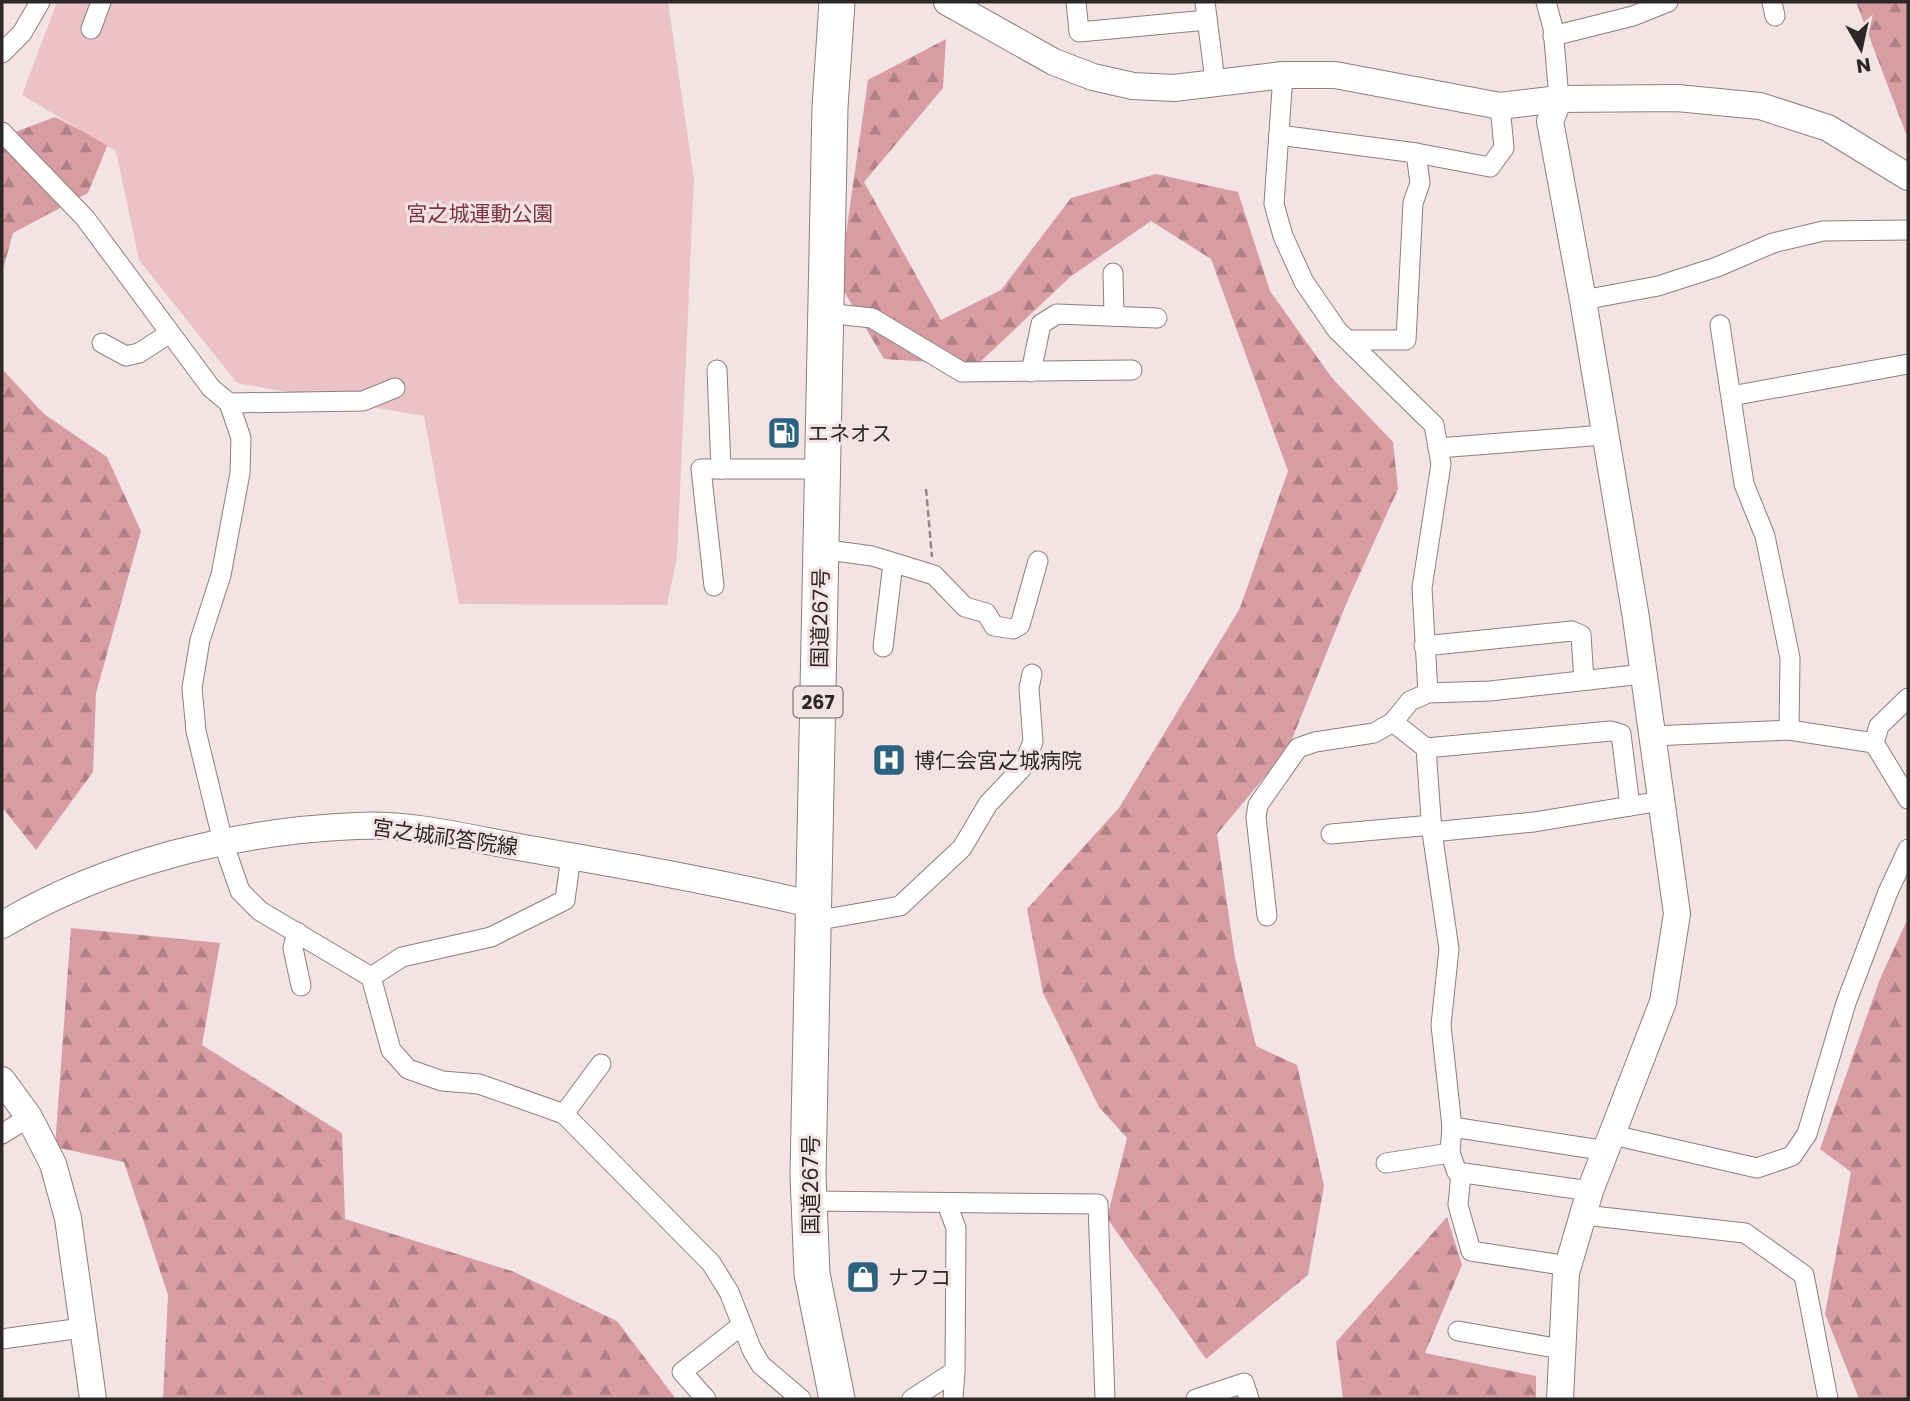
<svg xmlns="http://www.w3.org/2000/svg" width="1910" height="1401" font-family="Poppins,'Noto Sans JP',sans-serif">
<defs>
<pattern id="forest-firs" width="22" height="20" patternUnits="userSpaceOnUse" patternTransform="scale(1.75)"><rect width="22" height="20" fill="#d89da2"/><path d="M5 1l3.5 6h-7zM16 11l3.5 6h-7z" fill="#b08084"/></pattern>
</defs>
<rect width="100%" height="100%" fill="#f4e3e4"/>
<g fill="url(#forest-firs)">
<polygon points="1856,2 1908,2 1908,139"/>
<polygon points="946,39 943,88 864,182 941,320 1001,290 1071,198 1156,174 1238,192 1270,291 1332,378 1393,442 1398,489 1347,602 1288,749 1217,834 1235,958 1256,1046 1297,1065 1324,1186 1308,1275 1206,1359 1107,1218 1127,1138 1099,1107 1043,993 1027,909 1119,808 1240,608 1288,471 1211,259 1151,221 1070,277 977,365 884,359 839,283 868,80"/>
<polygon points="55,117 108,144 88,193 13,233 2,273 2,137"/>
<polygon points="2,369 44,414 107,457 141,531 96,693 93,772 36,850 2,807"/>
<polygon points="1908,918 1908,1399 1859,1399 1825,1314 1851,1172 1820,1149 1880,979"/>
<polygon points="71,928 220,943 202,1045 342,1133 345,1219 512,1271 617,1321 676,1399 163,1399 168,1295 124,1162 55,1147"/>
<polygon points="1447,1217 1462,1265 1425,1353 1536,1376 1536,1399 1343,1399 1336,1342"/>
</g>
<polygon fill="#ebc2c5" points="57,2 668,2 694,179 677,557 667,605 459,604 424,416 237,383 139,260 116,151 22,95"/>
<g fill="none" stroke-linecap="round" stroke-linejoin="round">
<defs>
<g id="street">
<polyline points="1076,2 1079,32 1207,20"/>
<polyline points="1205,2 1215,81"/>
<polyline points="1546,2 1553,28 1559,99"/>
<polyline points="1772,2 1775,16"/>
<polyline points="91,29 101,2"/>
<polyline points="1553,36 1633,16 1668,2"/>
<polyline points="2,53 22,33 40,2"/>
<polyline points="1283,75 1274,204 1283,236 1304,282 1337,330 1434,425 1441,464 1422,588 1428,693"/>
<polyline points="2,132 85,218 211,388 229,403 241,438 240,473 221,575 200,640 192,688 196,731 223,842 240,891 260,911 371,977 391,1050 408,1069 442,1081 479,1084 564,1114 711,1263 729,1292 752,1350 761,1365 801,1399"/>
<polyline points="1279,135 1416,153 1490,167 1504,148 1500,106"/>
<polyline points="1113,273 1114,316"/>
<polyline points="1583,300 1658,286 1717,267 1773,243 1823,231 1908,230"/>
<polyline points="826,313 872,318 962,372 1132,370"/>
<polyline points="1720,325 1744,484 1765,536 1790,658 1789,730"/>
<polyline points="1348,340 1406,340 1413,203 1420,183 1416,153"/>
<polyline points="102,343 126,356 139,353 170,333"/>
<polyline points="717,370 721,469"/>
<polyline points="1031,372 1041,324 1057,314 1157,318"/>
<polyline points="1731,396 1908,364"/>
<polyline points="229,403 363,401 395,388"/>
<polyline points="1438,448 1604,435"/>
<polyline points="821,549 872,556 934,575 965,607 986,613 994,626 1013,629 1020,625 1038,561"/>
<polyline points="714,586 701,469 823,469"/>
<polyline points="1424,646 1572,631 1581,635 1584,680"/>
<polyline points="883,647 893,563"/>
<polyline points="1908,698 1879,726 1874,743 1908,799"/>
<polyline points="1651,736 1789,730 1874,743"/>
<polyline points="1426,748 1611,731 1621,734 1630,806"/>
<polyline points="1432,832 1534,822 1661,801"/>
<polyline points="1331,834 1432,825"/>
<polyline points="1267,916 1256,817 1258,805 1298,748 1315,742 1374,733 1393,722"/>
<polyline points="814,921 900,906 962,848 988,804 1022,768 1033,742 1029,688 1032,674"/>
<polyline points="297,932 293,948 301,986"/>
<polyline points="371,977 402,957 491,937 565,900 571,856"/>
<polyline points="564,1114 601,1064"/>
<polyline points="1452,1127 1607,1151"/>
<polyline points="2,1134 29,1117"/>
<polyline points="1613,1135 1757,1168 1792,1156 1807,1134 1846,1003 1888,892 1908,849"/>
<polyline points="1386,1163 1450,1153"/>
<polyline points="1461,1173 1458,1205 1471,1251 1568,1266"/>
<polyline points="1590,1191 1457,1172 1450,1153 1452,1127 1441,1025 1449,949 1432,832 1426,748 1393,722 1410,701 1428,693 1490,691 1643,674"/>
<polyline points="809,1201 1098,1204 1105,1399"/>
<polyline points="1584,1215 1745,1233 1804,1275 1828,1399"/>
<polyline points="1458,1331 1561,1349"/>
<polyline points="2,1339 82,1328"/>
<polyline points="706,1399 682,1372 742,1325"/>
<polyline points="912,1399 955,1371 956,1228 947,1204"/>
<polyline points="953,1399 955,1371"/>
<polyline points="1196,1399 1244,1383 1249,1399"/>
</g>
<g id="secondary">
<polyline points="947,2 1054,62 1093,77 1133,86 1174,88 1283,75 1335,75 1500,106 1559,99 1677,98 1760,106 1828,128 1908,177"/>
<polyline points="1559,99 1550,121 1583,300 1636,618 1677,914 1663,1002 1590,1191 1566,1273 1560,1399"/>
<path d="M 2,925 C 106,863 235,831 356,826 C 412,823 469,838 524,848 C 622,865 718,882 815,905"/>
<polyline points="2,1080 29,1117 53,1164 68,1218 93,1399"/>
</g>
<polyline id="highway" points="837,2 830,107 808,1175 812,1274 837,1399"/>
</defs>
<use href="#street" stroke="#8d7f7f" stroke-width="21"/>
<use href="#secondary" stroke="#8d7f7f" stroke-width="28"/>
<use href="#highway" stroke="#8d7f7f" stroke-width="37"/>
<polyline stroke="#928787" stroke-width="2.5" stroke-dasharray="7 3.5" stroke-linecap="butt" points="926,489 932,557"/>
<use href="#street" stroke="#fff" stroke-width="19"/>
<use href="#secondary" stroke="#fff" stroke-width="26"/>
<use href="#highway" stroke="#fff" stroke-width="35"/>
</g>
<defs>
<symbol id="fuel-square" viewBox="-11 -11 22 22"><rect x="-9" y="-9" width="18" height="18" rx="4" fill="#2d627e" stroke="#f4e3e4"/><path d="M-5.5-6h7V0h2V4h1.3V-2.5L3-4.5l.8-.8L6-3V5H2.5V1h-1V6h-7ZM-4.2-4.7v3.2H.2V-4.7Z" fill="#fff"/></symbol>
<symbol id="hospital-square" viewBox="-11 -11 22 22"><rect x="-9" y="-9" width="18" height="18" rx="4" fill="#2d627e" stroke="#f4e3e4"/><path d="M-5-5h3v3.5h4V-5h3V5h-3V1.5h-4V5h-3Z" fill="#fff"/></symbol>
<symbol id="shop-square" viewBox="-11 -11 22 22"><rect x="-9" y="-9" width="18" height="18" rx="4" fill="#2d627e" stroke="#f4e3e4"/><path d="M-5-2.5h2.3a2.7 3.5 0 0 1 5.4 0H5L5.5 6h-11ZM-1.5-2.5h3a1.5 2.3 0 0 0-3 0Z" fill="#fff"/></symbol>
</defs>
<g fill-rule="evenodd">
<use href="#fuel-square" x="765" y="414" width="38" height="38"/>
<use href="#hospital-square" x="870" y="741" width="38" height="38"/>
<use href="#shop-square" x="844" y="1258" width="38" height="38"/>
</g>
<g text-anchor="middle" dominant-baseline="central" stroke-width="6" stroke-linejoin="round" paint-order="stroke">
<rect fill="#f4e3e4" stroke="#695f60" stroke-width="2" x="793.5" y="686.5" width="49" height="31" rx="5"/>
<g font-size="19" font-weight="bold" fill="#2d2727">
<text x="818" y="702">267</text>
</g>
<g font-size="21" fill="#7e3540" stroke="#f4e3e4">
<text x="480" y="213">宮之城運動公園</text>
</g>
<g font-size="21" fill="#2d2727" stroke="#f4e3e4" text-anchor="start">
<text x="808" y="433">エネオス</text>
<text x="914" y="760">博仁会宮之城病院</text>
<text x="888" y="1277">ナフコ</text>
</g>
<g font-size="21" fill="#2d2727" stroke="#f4e3e4">
<text transform="translate(820 618) rotate(-89)">国道267号</text>
<text transform="translate(445 837) rotate(8)">宮之城祁答院線</text>
<text transform="translate(810 1185) rotate(-90)">国道267号</text>
</g>
</g>
<rect width="1910" height="1401" fill="none" stroke="#2d2727" stroke-width="7"/>
<g transform="translate(1861 49) rotate(171)" stroke="#f4e3e4" stroke-width="5" paint-order="stroke">
<path d="M0-5L12 26L0 18L-12 26Z" fill="#2d2727"/>
<text y="-10" font-size="19" font-weight="bold" text-anchor="middle" fill="#2d2727">N</text>
</g>
</svg>
